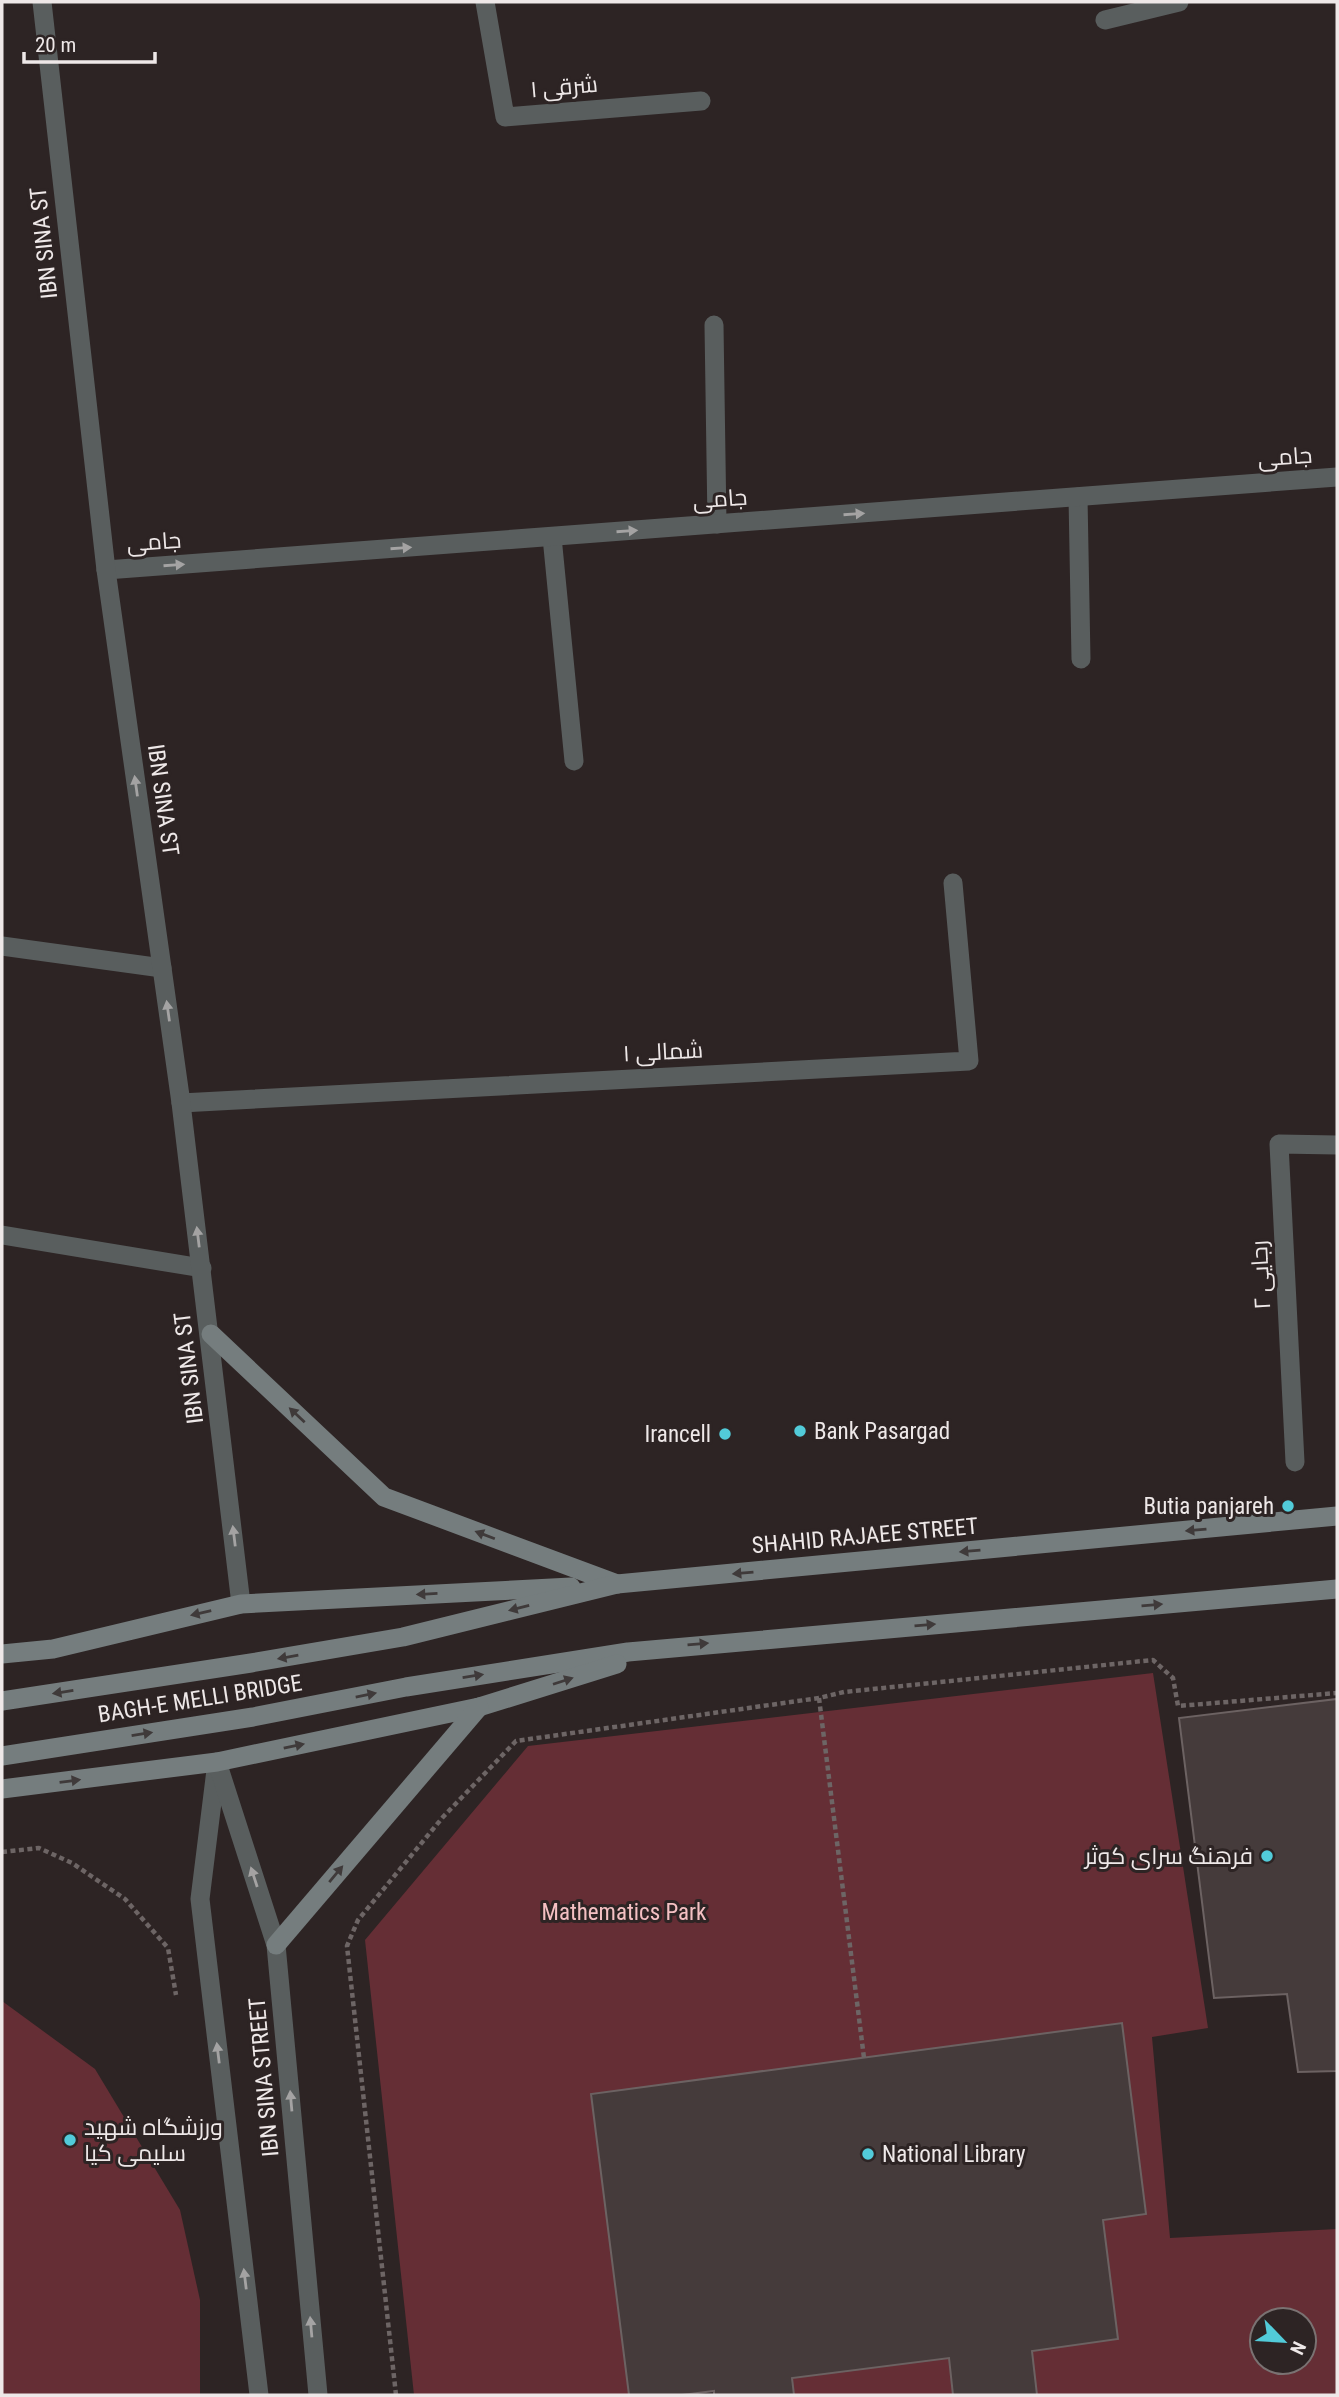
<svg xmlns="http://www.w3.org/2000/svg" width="1339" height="2397" font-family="'Roboto Condensed',Cairo,sans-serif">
<rect width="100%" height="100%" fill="#2d2424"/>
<g fill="#652e35" fill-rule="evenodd">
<path d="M 1153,1673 L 1208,2028 L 1152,2037 L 1170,2238 L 1337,2229 L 1337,2395 L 1037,2395 L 1032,2351 L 1118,2339 L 1103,2220 L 1146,2213 L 1122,2023 L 591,2094 L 629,2395 L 414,2395 L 365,1940 L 528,1746 ZM 1262,2320 L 1304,2320 L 1304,2362 L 1262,2362 Z"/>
<polygon points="2,2001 95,2069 180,2210 200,2300 200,2395 2,2395"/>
<polygon points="949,2358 953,2395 794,2395 792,2378"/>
</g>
<g fill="#453b3b" stroke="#6c6262" stroke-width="2">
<polygon points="1337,1699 1337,2071 1298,2072 1287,1994 1214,1998 1179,1718"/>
<polygon points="1122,2023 1146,2214 1103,2220 1118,2339 1032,2351 1037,2395 953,2395 949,2358 792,2378 794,2395 714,2395 714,2391 682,2395 629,2395 591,2094"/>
</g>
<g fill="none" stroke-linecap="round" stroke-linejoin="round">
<g stroke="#6d6565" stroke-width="4.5" stroke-dasharray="5 3.5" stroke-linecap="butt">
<polyline points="819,1698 864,2058"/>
<polyline points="2,1852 39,1848 72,1863 125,1899 168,1948 176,1995"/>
<polyline points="396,2395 347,1946 358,1920 443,1817 516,1741 819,1698 844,1692 1153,1660 1173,1678 1178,1706 1337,1693"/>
</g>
<polyline stroke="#595e5e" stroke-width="19" points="217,1762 200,1899 259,2395"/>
<g stroke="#595e5e" stroke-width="19">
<polyline points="485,2 505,117 701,101"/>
<polyline points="1105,20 1179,2"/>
<polyline points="714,325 717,524"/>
<polyline points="1078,497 1081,659"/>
<polyline points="552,537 574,761"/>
<polyline points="106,570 1337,477"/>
<polyline points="2,946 162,968"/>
<polyline points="181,1103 969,1061 953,883"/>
<polyline points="2,1235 202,1268"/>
<polyline points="1295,1462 1279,1144 1337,1145"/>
</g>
<g stroke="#595e5e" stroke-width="19">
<polyline points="42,2 106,570 181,1103 241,1604"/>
<polyline points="217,1762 276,1945 318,2395"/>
</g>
<g stroke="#757d7e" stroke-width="19">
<polyline points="211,1334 384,1497 617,1584"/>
<polyline points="2,1654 53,1649 241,1604 571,1587"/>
<polyline points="2,1701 251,1663 403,1637 617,1584 1337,1516"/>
<polyline points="2,1756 253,1717 406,1687 628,1652 1337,1589"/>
<polyline points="2,1789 217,1762 479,1707 617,1664"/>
<polyline points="276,1945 479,1707"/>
</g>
</g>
<defs><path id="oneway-solid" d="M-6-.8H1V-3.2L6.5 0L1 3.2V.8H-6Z" transform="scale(1.75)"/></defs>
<g fill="#a4a3a3">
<use href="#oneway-solid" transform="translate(854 514) rotate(-4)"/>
<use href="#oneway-solid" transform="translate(627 531) rotate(-4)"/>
<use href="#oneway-solid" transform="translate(401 548) rotate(-4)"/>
<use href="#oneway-solid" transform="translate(174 565) rotate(-4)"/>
<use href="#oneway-solid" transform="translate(136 786) rotate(-98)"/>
<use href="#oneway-solid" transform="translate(168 1011) rotate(-98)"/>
<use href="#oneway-solid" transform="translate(198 1237) rotate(-97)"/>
<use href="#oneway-solid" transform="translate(234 1536) rotate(-97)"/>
<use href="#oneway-solid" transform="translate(254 1877) rotate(-108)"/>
<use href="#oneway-solid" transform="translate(218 2053) rotate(-97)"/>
<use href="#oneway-solid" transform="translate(291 2101) rotate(-95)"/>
<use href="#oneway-solid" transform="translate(245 2279) rotate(-97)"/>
<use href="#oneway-solid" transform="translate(311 2327) rotate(-95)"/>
</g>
<g fill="#3f3a3a">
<use href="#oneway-solid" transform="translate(297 1415) rotate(-137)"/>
<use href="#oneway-solid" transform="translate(1196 1530) rotate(175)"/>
<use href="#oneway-solid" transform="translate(485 1535) rotate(-159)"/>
<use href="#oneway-solid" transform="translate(970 1551) rotate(175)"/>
<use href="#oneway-solid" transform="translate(743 1573) rotate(175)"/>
<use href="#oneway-solid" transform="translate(427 1594) rotate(177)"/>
<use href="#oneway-solid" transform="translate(1152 1605) rotate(-5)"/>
<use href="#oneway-solid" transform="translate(519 1608) rotate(166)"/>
<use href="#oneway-solid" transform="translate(201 1613) rotate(167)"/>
<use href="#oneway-solid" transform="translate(925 1625) rotate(-5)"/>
<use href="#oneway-solid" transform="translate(698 1644) rotate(-5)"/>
<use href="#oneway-solid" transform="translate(288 1657) rotate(170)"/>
<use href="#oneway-solid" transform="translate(473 1676) rotate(-9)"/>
<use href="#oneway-solid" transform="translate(563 1681) rotate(-18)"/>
<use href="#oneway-solid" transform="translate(63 1692) rotate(171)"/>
<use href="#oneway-solid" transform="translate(366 1695) rotate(-11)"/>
<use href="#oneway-solid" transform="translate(142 1734) rotate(-9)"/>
<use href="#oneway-solid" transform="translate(294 1746) rotate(-12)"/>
<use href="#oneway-solid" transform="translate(70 1781) rotate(-7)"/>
<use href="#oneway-solid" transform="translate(336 1874) rotate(-50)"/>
</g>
<g fill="#52cbd9" stroke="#2d2424" stroke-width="2.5">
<circle cx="800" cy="1431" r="7"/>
<circle cx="725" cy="1434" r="7"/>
<circle cx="1288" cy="1506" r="7"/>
<circle cx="1267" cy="1856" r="7"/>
<circle cx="70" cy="2140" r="7"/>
<circle cx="868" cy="2154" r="7"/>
</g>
<g text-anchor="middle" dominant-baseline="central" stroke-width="6" stroke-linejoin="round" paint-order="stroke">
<g font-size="23" fill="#eee8e8" stroke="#2d2424">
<text transform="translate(564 87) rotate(-5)">شرقی ۱</text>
<text transform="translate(44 243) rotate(-96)">IBN SINA ST</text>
<text transform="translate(1285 457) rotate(-4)">جامی</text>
<text transform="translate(720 499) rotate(-4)">جامی</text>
<text transform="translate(154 542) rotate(-4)">جامی</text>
<text transform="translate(163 800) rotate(82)">IBN SINA ST</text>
<text transform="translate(663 1052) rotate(-3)">شمالی ۱</text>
<text transform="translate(1261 1275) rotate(-93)">رجایی ۲</text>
<text transform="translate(189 1368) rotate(-97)">IBN SINA ST</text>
<text transform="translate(865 1536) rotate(-5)">SHAHID RAJAEE STREET</text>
<text transform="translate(200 1699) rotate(-9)">BAGH-E MELLI BRIDGE</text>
<text transform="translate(264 2077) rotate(-95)">IBN SINA STREET</text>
</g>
<g font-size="23" fill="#eee8e8" stroke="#2d2424" text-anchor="start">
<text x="814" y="1431">Bank Pasargad</text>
<text x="711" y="1434" text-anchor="end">Irancell</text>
<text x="1274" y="1506" text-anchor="end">Butia panjareh</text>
<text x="1253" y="1856" text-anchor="end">فرهنگ سرای کوثر</text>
<text x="84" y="2127">ورزشگاه شهید<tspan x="84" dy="26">سلیمی کیا</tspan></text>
<text x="882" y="2154">National Library</text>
</g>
<g font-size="23" fill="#f4c0c3" stroke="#2d2424">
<text x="624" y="1912">Mathematics Park</text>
</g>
</g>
<rect width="1339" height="2397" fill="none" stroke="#eee8e8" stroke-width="7"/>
<g transform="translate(1283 2341) rotate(115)"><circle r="33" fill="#2d2424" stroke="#7a7272" stroke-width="2"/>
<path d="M0-5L12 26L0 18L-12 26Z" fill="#52cbd9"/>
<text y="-10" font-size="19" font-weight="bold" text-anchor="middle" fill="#eee8e8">N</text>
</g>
<path d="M24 52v10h131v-10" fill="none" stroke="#eee8e8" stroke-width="3.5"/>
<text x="35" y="52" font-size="21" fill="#eee8e8" stroke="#2d2424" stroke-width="5" paint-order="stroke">20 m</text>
</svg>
